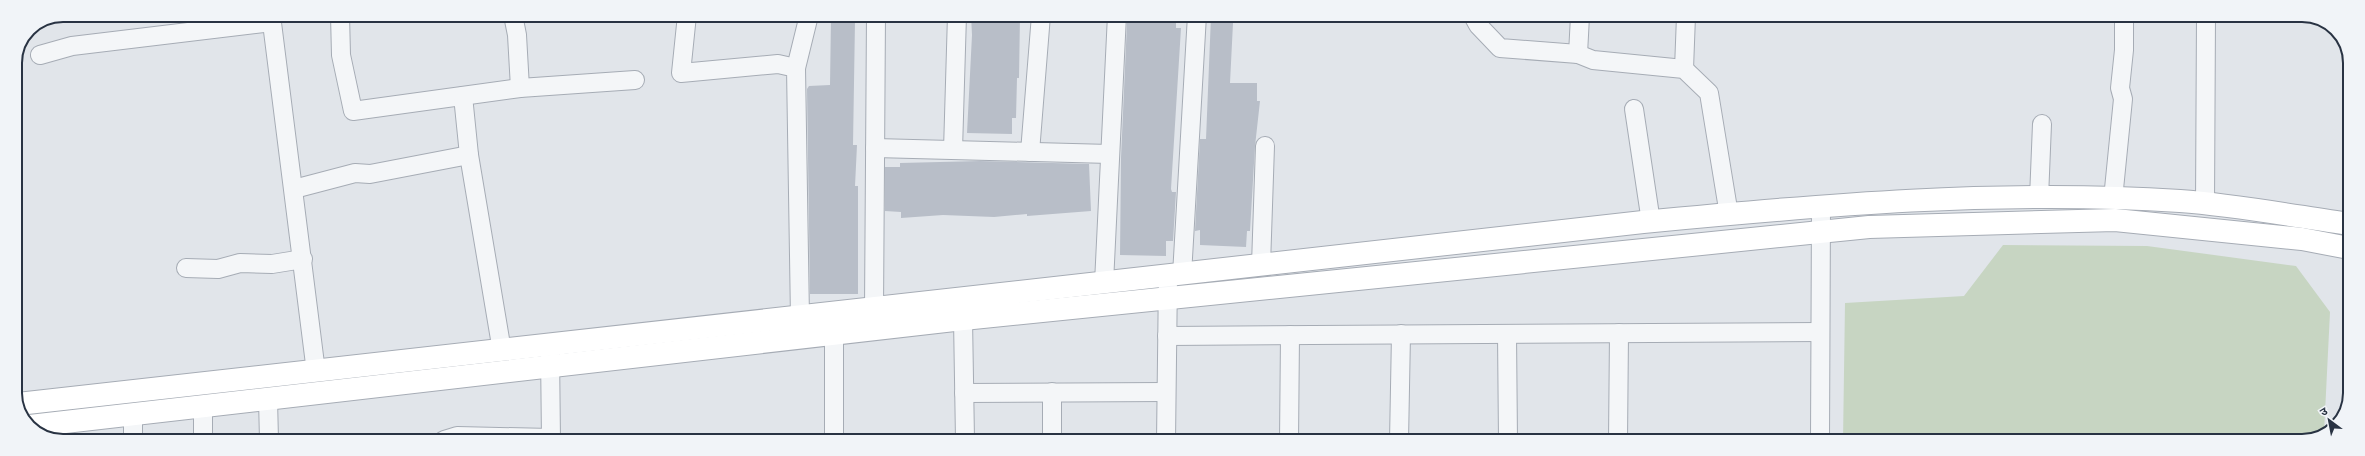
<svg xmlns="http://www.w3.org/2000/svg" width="2365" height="456" font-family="Manrope,'Noto Sans Devanagari',sans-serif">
<rect width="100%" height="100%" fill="#e1e5ea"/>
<polygon fill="#c7d5c2" points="2003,245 2147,246 2296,266 2330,312 2324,433 2302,441 1843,441 1845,303 1964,296"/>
<g fill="#b8bec8">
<polygon points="834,15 854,15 855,21 853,145 857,145 855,186 858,186 858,294 810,294 807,89 809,86 830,85 831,17"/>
<polygon points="971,15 1020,15 1019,78 1017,78 1016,118 1012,118 1012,134 967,133 972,35"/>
<polygon points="1130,15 1176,15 1176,28 1181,28 1171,189 1172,192 1176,192 1173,241 1166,241 1166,256 1120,255 1121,158 1127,23 1130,21"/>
<polygon points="1211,16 1227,16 1227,23 1233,23 1230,83 1257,83 1257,101 1260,101 1255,146 1250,231 1247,231 1246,247 1200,245 1200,230 1195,231 1200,139 1206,139"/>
<polygon points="980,161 1089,164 1091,211 1027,216 1027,214 994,217 943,215 901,218 901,212 885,211 885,167 900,167 900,163"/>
</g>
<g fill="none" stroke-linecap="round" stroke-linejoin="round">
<defs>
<g id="street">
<polyline points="271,15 316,372"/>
<polyline points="340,15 341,55 353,111 520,88 635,80"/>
<polyline points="513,15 517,35 520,88"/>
<polyline points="687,15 681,73 778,64 796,68 800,318"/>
<polyline points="1473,16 1478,25 1500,48 1578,54 1593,60 1684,69 1709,93 1729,215"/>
<polyline points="1578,54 1580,16"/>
<polyline points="40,55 72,46 272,22"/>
<polyline points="796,68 809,15"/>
<polyline points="1684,69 1686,16"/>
<polyline points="463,96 469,155 502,351"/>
<polyline points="1634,109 1651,222"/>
<polyline points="875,148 1110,154"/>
<polyline points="953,150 957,15"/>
<polyline points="1030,152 1041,15"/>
<polyline points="294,189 355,173 370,174 469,155"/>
<polyline points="2039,198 2042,124"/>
<polyline points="2113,199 2123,99 2120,88 2124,50 2124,16"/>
<polyline points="2205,204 2206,16"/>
<polyline points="1261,265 1265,146"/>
<polyline points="186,268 218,269 240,263 272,264 303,259"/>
<polyline points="1182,275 1197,15"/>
<polyline points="1104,283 1117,15"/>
<polyline points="874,309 876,15"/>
<polyline points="963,319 965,440"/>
<polyline points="834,321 834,440"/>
<polyline points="1507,334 1508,441"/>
<polyline points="1167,336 1820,332"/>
<polyline points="550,353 551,440"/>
<polyline points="1052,392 1052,441"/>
<polyline points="964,393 1166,392"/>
<polyline points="268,399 269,440"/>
<polyline points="203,406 203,440"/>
<polyline points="133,440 133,415"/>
<polyline points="444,440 457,436 551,438"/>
<polyline points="1166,441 1168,276"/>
<polyline points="1289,441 1290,335"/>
<polyline points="1399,441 1401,334"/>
<polyline points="1618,441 1619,333"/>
<polyline points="1820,441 1821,208"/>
</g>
<g id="secondary">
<path d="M 18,404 L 1643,222 C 1821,205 2001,189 2180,201 C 2236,205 2294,216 2349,224"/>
<polyline points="30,426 963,319 1869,227 2115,220 2302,239 2349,248"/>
</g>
</defs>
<use href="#street" stroke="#a6acb5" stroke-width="20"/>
<use href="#secondary" stroke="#a6acb5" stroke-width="24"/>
<use href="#street" stroke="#f4f6f8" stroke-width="18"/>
<use href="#secondary" stroke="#fff" stroke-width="22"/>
</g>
<path d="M0 0H2365V456H0ZM63 22H2302A41 41 0 0 1 2343 63V393A41 41 0 0 1 2302 434H63A41 41 0 0 1 22 393V63A41 41 0 0 1 63 22Z" fill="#f1f4f8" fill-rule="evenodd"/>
<path fill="none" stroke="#293343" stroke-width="2" d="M63 22H2302A41 41 0 0 1 2343 63V393A41 41 0 0 1 2302 434H63A41 41 0 0 1 22 393V63A41 41 0 0 1 63 22Z"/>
<g transform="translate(2329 420) rotate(328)" stroke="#f1f4f8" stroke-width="3" paint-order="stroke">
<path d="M0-3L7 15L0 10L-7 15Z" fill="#293343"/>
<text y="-6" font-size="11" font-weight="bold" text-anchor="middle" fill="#293343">उ</text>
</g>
</svg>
